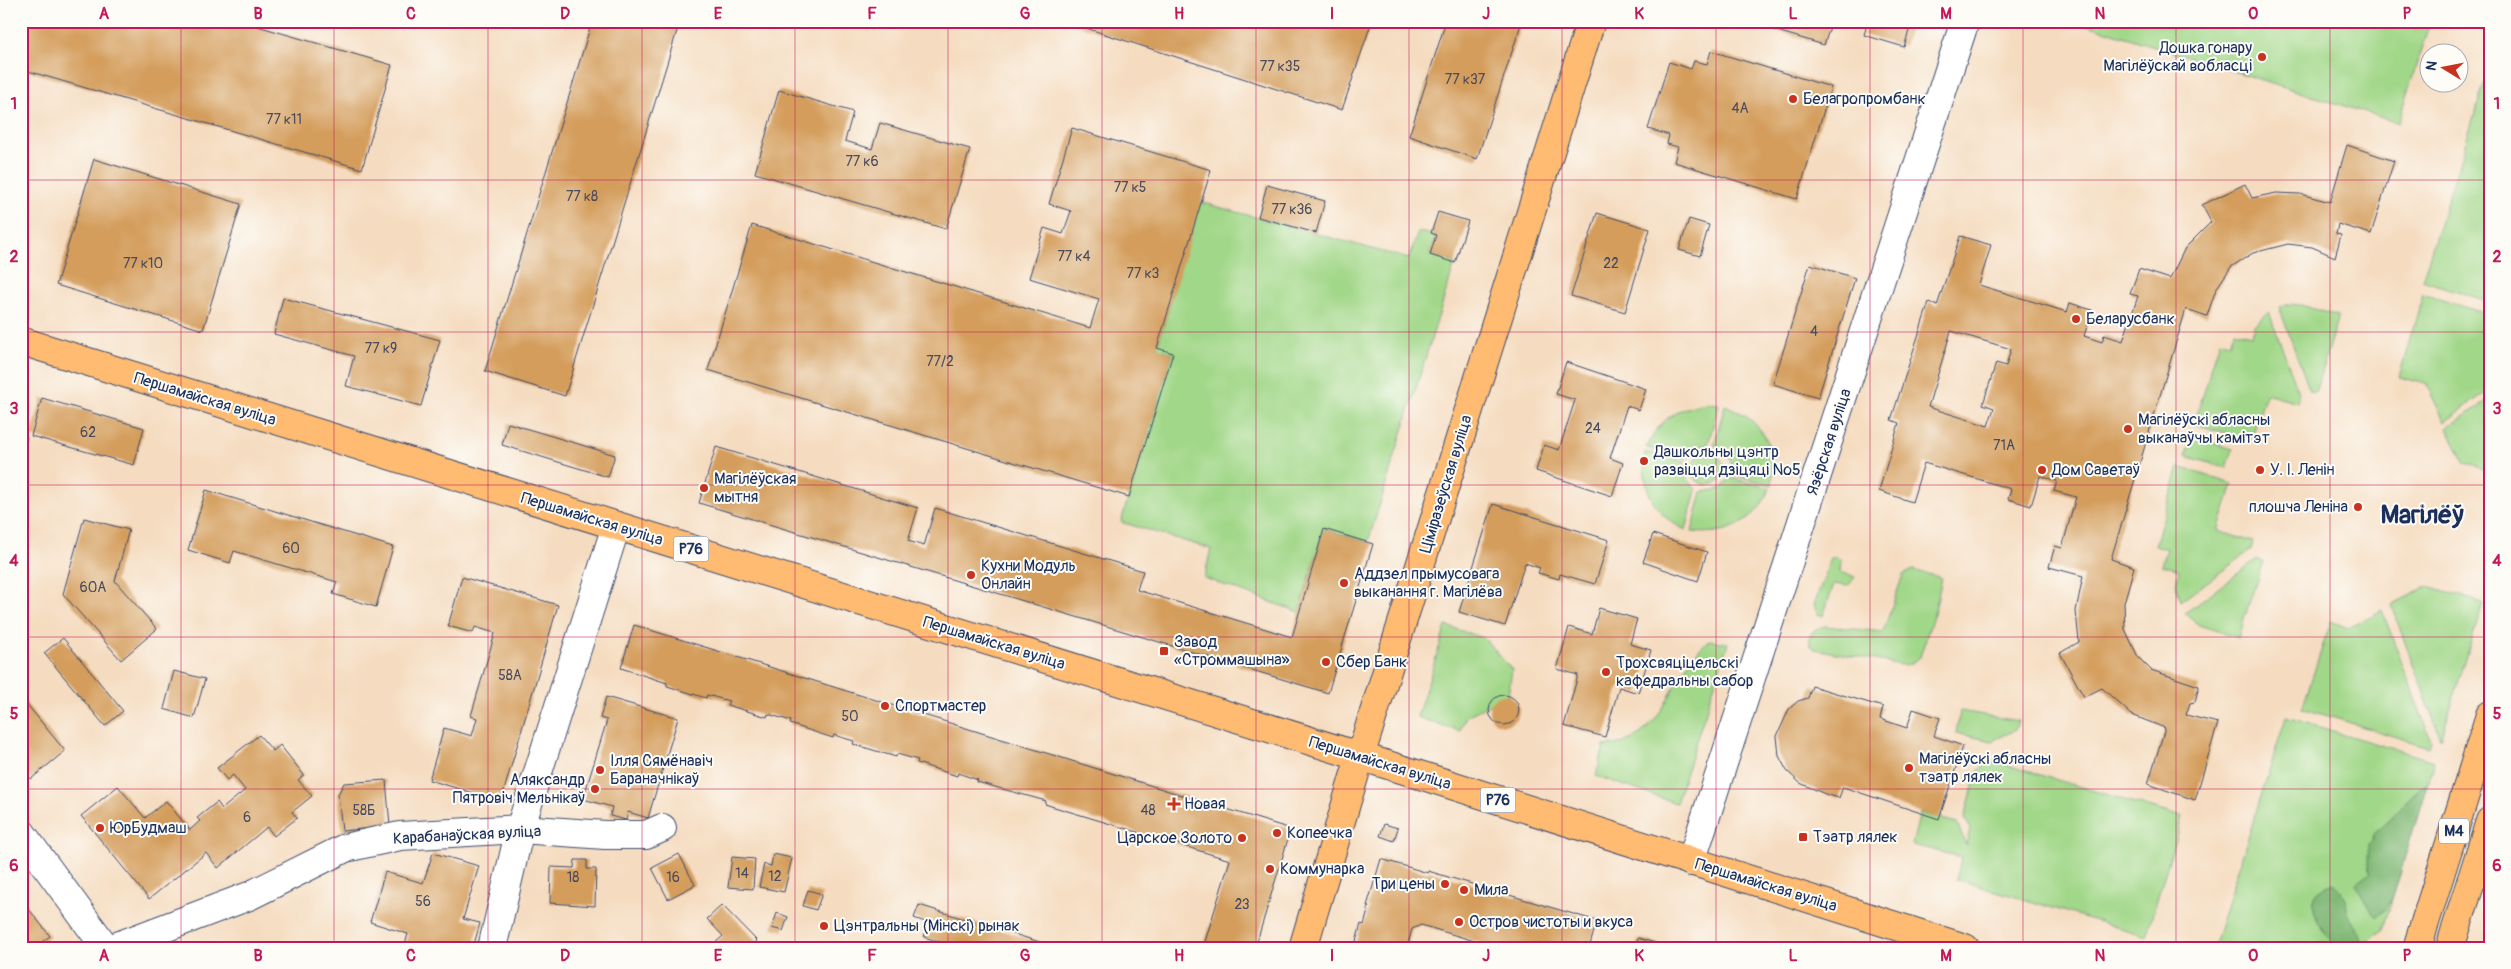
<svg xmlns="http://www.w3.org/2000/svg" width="2511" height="969" font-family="Pangolin,sans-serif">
<rect width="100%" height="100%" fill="#fdfcf7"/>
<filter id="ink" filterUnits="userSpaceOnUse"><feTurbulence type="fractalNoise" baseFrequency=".02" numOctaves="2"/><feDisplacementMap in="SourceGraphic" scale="10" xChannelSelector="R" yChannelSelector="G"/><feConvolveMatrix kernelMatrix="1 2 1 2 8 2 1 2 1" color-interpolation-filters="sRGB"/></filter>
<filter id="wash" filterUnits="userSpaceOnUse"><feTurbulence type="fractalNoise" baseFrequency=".0096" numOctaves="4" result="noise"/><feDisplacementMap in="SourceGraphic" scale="20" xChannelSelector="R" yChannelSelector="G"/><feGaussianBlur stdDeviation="1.12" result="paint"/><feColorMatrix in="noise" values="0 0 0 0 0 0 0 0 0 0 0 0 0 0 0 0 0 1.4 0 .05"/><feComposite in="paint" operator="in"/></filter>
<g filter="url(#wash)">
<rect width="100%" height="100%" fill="#f5dcc0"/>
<g fill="#a1d788" stroke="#5e8373">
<polygon points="2075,21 2430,21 2398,123"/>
<polygon points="2490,66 2490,302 2422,280"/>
<polygon points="1200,202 1409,259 1418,232 1436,235 1430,255 1455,263 1368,542 1324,529 1299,612 1204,578 1211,549 1121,522 1173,353 1157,348"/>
<polygon points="2423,294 2490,315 2490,389 2445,422 2426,384 2399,377"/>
<polygon points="2287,304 2301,305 2338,316 2315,392 2310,391 2279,307"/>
<polygon points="2269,312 2299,393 2297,402 2266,393 2251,440 2194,424 2220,340 2230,343 2234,331 2251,335 2254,325"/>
<polygon points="2490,399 2490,471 2465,463 2447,428"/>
<path d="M 1707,403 L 1719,404 L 1708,444 L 1696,448 L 1686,459 L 1647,448 C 1658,420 1678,407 1707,403 Z"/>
<path d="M 1725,405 C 1762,420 1777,445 1772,485 L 1732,475 C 1733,460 1728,450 1714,445 Z"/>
<polygon points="2191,437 2233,449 2227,468 2186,456"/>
<path d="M 1645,452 L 1685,462 L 1685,475 L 1696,490 L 1686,530 C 1653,516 1641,486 1645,452 Z"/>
<circle cx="1708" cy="469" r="16"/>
<polygon points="2179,467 2233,484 2218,531 2253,542 2251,550 2181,601 2176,584 2179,570 2162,565 2167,549 2155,545"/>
<path d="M 1730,478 L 1770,488 C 1756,523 1728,536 1692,532 L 1702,492 L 1721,489 Z"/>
<polygon points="1836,556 1841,561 1840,572 1855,577 1848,586 1834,584 1823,616 1818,614 1814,605 1831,558"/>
<polygon points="2257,559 2263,561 2238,638 2199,625 2185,613"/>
<path d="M 1913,570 L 1942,578 L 1935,610 L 1920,657 L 1910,664 L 1902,665 L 1815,649 L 1810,645 C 1808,633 1814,628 1825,626 L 1883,632 L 1903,575 Z"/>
<polygon points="2429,586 2483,603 2441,739 2391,605"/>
<polygon points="2382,610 2431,741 2429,747 2302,708 2331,621 2348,628"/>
<polygon points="1446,626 1484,638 1512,670 1508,696 1466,716 1460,731 1417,717"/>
<path d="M 1710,640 L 1728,643 L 1676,803 L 1596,776 L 1604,746 C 1669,743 1667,671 1710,640 Z"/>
<polygon points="1960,711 2018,721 2015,730 1992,741 1956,733"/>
<polygon points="2286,717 2434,761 2383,930 2369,939 2366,948 2213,948"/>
<polygon points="1990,760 2182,817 2146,936 1956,879 1962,857 1912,845 1920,813 1957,823 1966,845 1970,829 1965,817 1977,772"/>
</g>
<g fill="#80b874" stroke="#4e7469">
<path d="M 2428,781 L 2393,897 L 2386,909 L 2377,917 L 2370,910 L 2356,884 L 2371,873 C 2366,865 2369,855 2368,845 L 2373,839 L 2374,833 Z"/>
<path d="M 2333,883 C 2349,897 2343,903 2351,918 C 2357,932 2361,930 2361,948 L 2340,948 L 2339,945 C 2325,939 2307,910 2316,894 C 2319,889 2327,886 2333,883 Z"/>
</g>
<g id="blocks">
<g fill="#d49d5c" fill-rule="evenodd">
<polygon points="21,21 240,21 392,65 362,169 21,69"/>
<polygon points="592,21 680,21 565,396 485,371"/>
<polygon points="1064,21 1372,21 1342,110"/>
<polygon points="1446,21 1522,21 1477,159 1409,136"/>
<polygon points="1815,21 1830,27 1824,45 1747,22"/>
<polygon points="1868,21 1912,21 1904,47 1864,35"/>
<polygon points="1711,51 1831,87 1797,199 1674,162 1678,147 1667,144 1669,135 1648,129 1669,62 1691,69 1694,61 1707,64"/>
<polygon points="779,90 853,112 845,141 872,149 880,123 970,149 946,229 755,173"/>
<polygon points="1072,128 1211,170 1157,348 1173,353 1129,497 708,370 752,225 1090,328 1099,299 1029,278 1044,228 1063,234 1071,211 1049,204"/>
<path d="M 2347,145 L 2394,161 L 2371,234 L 2338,224 L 2336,234 L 2341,235 L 2335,257 L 2312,247 L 2288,244 L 2253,253 L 2231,267 L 2216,289 L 2207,316 L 2186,309 L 2111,559 L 2134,567 L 2124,603 L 2125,629 L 2138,657 L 2151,670 L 2199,686 L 2195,702 L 2190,703 L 2186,715 L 2218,723 L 2195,800 L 2148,784 L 2165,728 L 2132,715 L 2102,688 L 2084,697 L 2060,653 L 2079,642 L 2076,611 L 2083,576 L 2049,567 L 2055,546 L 2062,548 L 2076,497 L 2054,491 L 2057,481 L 2040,476 L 2031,506 L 2008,499 L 2011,489 L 1924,463 L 1912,502 L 1879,491 L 1899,423 L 1891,420 L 1929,302 L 1937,306 L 1960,236 L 1991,245 L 1979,285 L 2067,312 L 2070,303 L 2092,310 L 2084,336 L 2102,342 L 2104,335 L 2123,341 L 2138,296 L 2130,294 L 2139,269 L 2170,279 L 2185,248 L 2211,222 L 2202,205 L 2245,184 L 2252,198 L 2276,193 L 2300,194 L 2330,202 ZM 1951,331 L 2011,349 L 2006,366 L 1996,363 L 1983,404 L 1994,408 L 1988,426 L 1928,407 Z"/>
<polygon points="94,159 241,204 203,330 56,285"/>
<polygon points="1267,185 1325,201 1316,233 1258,217"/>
<polygon points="1438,212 1468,221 1455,263 1430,255 1436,235 1431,233"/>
<polygon points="1597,213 1650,229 1625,312 1571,296"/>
<polygon points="1689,219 1709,225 1700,256 1679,250"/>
<polygon points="1810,264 1855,278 1818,398 1773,384"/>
<polygon points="283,298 440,340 421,406 346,386 354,356 274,334"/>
<polygon points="1566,362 1646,389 1639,410 1627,406 1610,458 1623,463 1612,496 1536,471 1544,445 1559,450 1575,400 1556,394"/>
<polygon points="42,398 144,428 134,465 31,436"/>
<polygon points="508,423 615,455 608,477 502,445"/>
<polygon points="21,436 27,437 22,453 21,453"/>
<polygon points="716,447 918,508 908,541 924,546 935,508 1143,571 1137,590 1292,637 1324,529 1373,544 1328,693 699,503"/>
<polygon points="206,490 393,547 376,607 333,594 337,582 234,551 230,563 188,550"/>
<polygon points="1493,504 1609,540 1595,584 1560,574 1559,579 1538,573 1540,568 1525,563 1505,626 1459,612"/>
<polygon points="84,518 129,530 115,581 157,629 121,660 63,594"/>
<polygon points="1653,534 1707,552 1698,581 1643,562"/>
<polygon points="462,577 558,605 501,801 429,780 444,728 472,736 477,718 471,716 495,633 475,627 473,633 448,626"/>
<polygon points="1599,608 1637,619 1630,644 1651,650 1638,693 1619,687 1605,737 1564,726 1578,675 1557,669 1569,627 1592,634"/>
<polygon points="634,625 1291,829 1255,948 1203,948 1230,860 1051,806 1045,804 1046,801 977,782 978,780 958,773 957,776 917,763 918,760 897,754 896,757 853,744 854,741 834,735 833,738 790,724 791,721 768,714 767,717 727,705 729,701 707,695 706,698 667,686 667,683 621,668"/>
<polygon points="63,638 123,711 105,726 44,653"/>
<polygon points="174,671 205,679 194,718 164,709"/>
<polygon points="1812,686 1883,707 1880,719 1907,728 1913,709 1940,718 1934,736 1963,746 1939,819 1843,787 1839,798 1825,794 1800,783 1787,771 1779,756 1777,736 1789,709 1798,701 1808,698"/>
<circle cx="1504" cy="710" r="15"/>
<polygon points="21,697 65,751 31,779 21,767"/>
<polygon points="606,697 678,718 648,818 628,812 626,820 610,816 612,807 583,799 607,720 600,718"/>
<polygon points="259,735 273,751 280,745 304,775 298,780 312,796 292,812 297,818 274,836 267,827 218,868 206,853 149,899 81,816 118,786 145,818 166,801 190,830 200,821 197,818 217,802 222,809 245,790 233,775 227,780 217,768"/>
<polygon points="386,780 390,826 342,831 338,794 344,783"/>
<polygon points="1384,824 1398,828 1394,841 1380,836"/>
<polygon points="433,853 479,866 463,919 480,923 473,948 456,945 455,948 404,948 408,934 370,922 385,872 423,883"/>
<polygon points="679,854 695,885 668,899 652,868"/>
<polygon points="773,854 792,858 784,892 759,887 764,864 771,866"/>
<polygon points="732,857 755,859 753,889 728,887"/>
<polygon points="1381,859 1428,873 1428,871 1597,921 1589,948 1498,948 1421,925 1412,929 1407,948 1354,948 1361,924 1364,925 1369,907 1367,906"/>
<polygon points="575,860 587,860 587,869 596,869 595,906 550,903 551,867 574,868"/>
<polygon points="808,890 822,894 816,910 803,906"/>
<polygon points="21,899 50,936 34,948 21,948"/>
<polygon points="722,905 757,941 749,948 720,948 715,943 723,936 707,919"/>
<polygon points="919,905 1056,947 1056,948 957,948 940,942 924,937 928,923 914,918"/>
<polygon points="777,913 788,917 783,931 772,928"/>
<polygon points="1638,938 1669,947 1669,948 1636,948"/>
</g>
</g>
</g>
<g filter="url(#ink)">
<use href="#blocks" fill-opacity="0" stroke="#3c496d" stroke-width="1"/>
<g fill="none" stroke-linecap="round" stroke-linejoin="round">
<defs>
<g id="minor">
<polyline points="21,832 106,948"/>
<polyline points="1691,862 1965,21"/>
<polyline points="112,948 249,896 345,848 400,836 520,829 605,835 646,835 662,828"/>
<polyline points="492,948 520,829 616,526"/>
</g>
<g id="major">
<polyline points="21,341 1404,770 1965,948"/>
<polyline points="1303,948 1360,757 1591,21"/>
<polyline points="2417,948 2490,715"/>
<polyline points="2450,948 2490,821"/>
</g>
</defs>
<use href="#minor" stroke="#3c496d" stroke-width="30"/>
<use href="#major" stroke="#3c496d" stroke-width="30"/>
<use href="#minor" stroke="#fff" stroke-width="28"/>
<use href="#major" stroke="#febb71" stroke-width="28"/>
</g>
</g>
<path fill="none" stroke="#c2185b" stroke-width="1" stroke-opacity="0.55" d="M 181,21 L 181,948M 334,21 L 334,948M 488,21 L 488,948M 642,21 L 642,948M 795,21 L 795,948M 948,21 L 948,948M 1102,21 L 1102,948M 1256,21 L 1256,948M 1409,21 L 1409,948M 1562,21 L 1562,948M 1716,21 L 1716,948M 1870,21 L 1870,948M 2023,21 L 2023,948M 2176,21 L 2176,948M 2330,21 L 2330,948M 21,180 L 2490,180M 21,332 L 2490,332M 21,485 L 2490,485M 21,637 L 2490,637M 21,789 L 2490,789"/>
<g fill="#c8321e" stroke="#fdfcf7" stroke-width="2">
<circle cx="2262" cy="57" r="5"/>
<circle cx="1793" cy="99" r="5"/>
<circle cx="2076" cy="319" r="5"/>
<circle cx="2128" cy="429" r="5"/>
<circle cx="1644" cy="461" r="5"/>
<circle cx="2042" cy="470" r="5"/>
<circle cx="2260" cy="470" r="5"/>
<circle cx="704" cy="488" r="5"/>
<circle cx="2358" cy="507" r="5"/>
<circle cx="971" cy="575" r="5"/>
<circle cx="1344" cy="583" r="5"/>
<rect x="1159" y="646" width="10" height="10" rx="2.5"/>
<circle cx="1326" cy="662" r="5"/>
<circle cx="1606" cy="672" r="5"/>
<circle cx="885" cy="706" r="5"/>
<circle cx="1909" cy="768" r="5"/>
<circle cx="600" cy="770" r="5"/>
<circle cx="595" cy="789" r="5"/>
<path d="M1171.5 796.5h5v5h5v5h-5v5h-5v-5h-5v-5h5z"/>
<circle cx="100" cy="828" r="5"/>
<circle cx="1277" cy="833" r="5"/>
<rect x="1798" y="832" width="10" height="10" rx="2.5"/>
<circle cx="1242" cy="838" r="5"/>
<circle cx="1270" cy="869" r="5"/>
<circle cx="1445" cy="884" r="5"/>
<circle cx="1464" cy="890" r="5"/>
<circle cx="1459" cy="922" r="5"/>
<circle cx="824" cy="926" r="5"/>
</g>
<g text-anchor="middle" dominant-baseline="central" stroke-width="4" stroke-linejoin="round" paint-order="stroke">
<g font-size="14" fill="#494a5e">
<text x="1280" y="66">77 к35</text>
<text x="1465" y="79">77 к37</text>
<text x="1740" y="108">4А</text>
<text x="284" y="119">77 к11</text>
<text x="862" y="161">77 к6</text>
<text x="1130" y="187">77 к5</text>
<text x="582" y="196">77 к8</text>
<text x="1292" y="209">77 к36</text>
<text x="1074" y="256">77 к4</text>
<text x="143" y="263">77 к10</text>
<text x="1611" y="263">22</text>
<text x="1143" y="273">77 к3</text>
<text x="1814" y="331">4</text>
<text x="381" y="348">77 к9</text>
<text x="940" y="361">77/2</text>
<text x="1593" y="428">24</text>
<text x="88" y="432">62</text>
<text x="2004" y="445">71А</text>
<text x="291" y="548">60</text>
<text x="93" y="587">60А</text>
<text x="510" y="675">58А</text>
<text x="850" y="716">50</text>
<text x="364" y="810">58Б</text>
<text x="1148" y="810">48</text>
<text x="247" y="817">6</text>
<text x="742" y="873">14</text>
<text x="775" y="876">12</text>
<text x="573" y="877">18</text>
<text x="673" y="877">16</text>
<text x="423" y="901">56</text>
<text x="1242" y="904">23</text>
</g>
<g fill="#fdfcf7" stroke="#5f6c8c" stroke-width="1">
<rect x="673.5" y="536.5" width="35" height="25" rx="4"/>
<rect x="1480.5" y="787.5" width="35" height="25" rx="4"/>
<rect x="2439" y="818.5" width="30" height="25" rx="4"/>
</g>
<g font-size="15" font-weight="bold" fill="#1b2f5e">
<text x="691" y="549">Р76</text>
<text x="1498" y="800">Р76</text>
<text x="2454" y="831">М4</text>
</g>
<g font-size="16" fill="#1b2f5e" stroke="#fdfcf7" text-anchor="start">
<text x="2252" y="48" text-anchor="end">Дошка гонару<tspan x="2252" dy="18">Магілёўскай вобласці</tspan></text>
<text x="1803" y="99">Белагропромбанк</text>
<text x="2086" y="319">Беларусбанк</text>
<text x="2138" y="420">Магілёўскі абласны<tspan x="2138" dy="18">выканаўчы камітэт</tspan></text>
<text x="1654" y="452">Дашкольны цэнтр<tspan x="1654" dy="18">развіцця дзіцяці №5</tspan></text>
<text x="2052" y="470">Дом Саветаў</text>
<text x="2270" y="470">У. І. Ленін</text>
<text x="714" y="479">Магілёўская<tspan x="714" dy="18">мытня</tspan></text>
<text x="2348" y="507" text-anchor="end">плошча Леніна</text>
<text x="981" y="566">Кухни Модуль<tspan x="981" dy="18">Онлайн</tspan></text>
<text x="1354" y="574">Аддзел прымусовага<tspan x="1354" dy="18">выканання г. Магілёва</tspan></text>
<text x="1174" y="642">Завод<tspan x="1174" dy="18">«Строммашына»</tspan></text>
<text x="1336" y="662">Сбер Банк</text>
<text x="1616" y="663">Трохсвяціцельскі<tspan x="1616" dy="18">кафедральны сабор</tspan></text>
<text x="895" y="706">Спортмастер</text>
<text x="1919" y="759">Магілёўскі абласны<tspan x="1919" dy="18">тэатр лялек</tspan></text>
<text x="610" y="761">Ілля Сямёнавіч<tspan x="610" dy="18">Бараначнікаў</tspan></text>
<text x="585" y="780" text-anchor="end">Аляксандр<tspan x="585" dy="18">Пятровіч Мельнікаў</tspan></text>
<text x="1184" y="804">Новая</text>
<text x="110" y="828">ЮрБудмаш</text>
<text x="1287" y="833">Копеечка</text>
<text x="1813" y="837">Тэатр лялек</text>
<text x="1232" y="838" text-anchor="end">Царское Золото</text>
<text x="1280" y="869">Коммунарка</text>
<text x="1435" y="884" text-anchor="end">Три цены</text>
<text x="1474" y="890">Мила</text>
<text x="1469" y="922">Остров чистоты и вкуса</text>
<text x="834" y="926">Цэнтральны (Мінскі) рынак</text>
</g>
<g font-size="16" fill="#1b2f5e" stroke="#fdfcf7">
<text transform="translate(205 399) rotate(17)">Першамайская вуліца</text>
<text transform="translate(1829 442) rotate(-72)">Язёрская вуліца</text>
<text transform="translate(1446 484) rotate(-73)">Ціміразеўская вуліца</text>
<text transform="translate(592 519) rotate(17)">Першамайская вуліца</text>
<text transform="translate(994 643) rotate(17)">Першамайская вуліца</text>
<text transform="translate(1380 763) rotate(17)">Першамайская вуліца</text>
<text transform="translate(467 835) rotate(-3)">Карабанаўская вуліца</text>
<text transform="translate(1766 885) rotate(17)">Першамайская вуліца</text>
</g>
<g font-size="26" font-weight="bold" fill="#1b2f5e" stroke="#fdfcf7">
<text x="2422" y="515">Магілёў</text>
</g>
</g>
<rect width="2511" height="969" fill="none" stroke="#fdfcf7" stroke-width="55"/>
<g transform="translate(2444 68) rotate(280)"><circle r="24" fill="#fdfcf7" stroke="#a3aaba"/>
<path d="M0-4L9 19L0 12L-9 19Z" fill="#c8321e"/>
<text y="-8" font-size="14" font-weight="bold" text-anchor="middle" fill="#1b2f5e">N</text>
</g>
<rect x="28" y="28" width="2456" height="914" fill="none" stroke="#c2185b" stroke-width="2"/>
<g font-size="16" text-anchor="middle" font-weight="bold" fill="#c2185b">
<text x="104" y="19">A</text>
<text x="258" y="19">B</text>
<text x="411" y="19">C</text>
<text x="565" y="19">D</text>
<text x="718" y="19">E</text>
<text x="872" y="19">F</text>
<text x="1025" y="19">G</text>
<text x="1179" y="19">H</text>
<text x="1332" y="19">I</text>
<text x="1486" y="19">J</text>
<text x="1639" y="19">K</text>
<text x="1793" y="19">L</text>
<text x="1946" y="19">M</text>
<text x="2100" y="19">N</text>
<text x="2253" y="19">O</text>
<text x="2407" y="19">P</text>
<text x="14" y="109">1</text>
<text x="2497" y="109">1</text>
<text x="14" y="262">2</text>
<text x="2497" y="262">2</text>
<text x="14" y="414">3</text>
<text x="2497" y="414">3</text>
<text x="14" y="566">4</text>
<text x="2497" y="566">4</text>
<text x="14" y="719">5</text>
<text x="2497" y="719">5</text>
<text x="14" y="871">6</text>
<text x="2497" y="871">6</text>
<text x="104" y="961">A</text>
<text x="258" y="961">B</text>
<text x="411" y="961">C</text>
<text x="565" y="961">D</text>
<text x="718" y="961">E</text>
<text x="872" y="961">F</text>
<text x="1025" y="961">G</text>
<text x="1179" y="961">H</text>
<text x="1332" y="961">I</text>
<text x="1486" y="961">J</text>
<text x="1639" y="961">K</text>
<text x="1793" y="961">L</text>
<text x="1946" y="961">M</text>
<text x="2100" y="961">N</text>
<text x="2253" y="961">O</text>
<text x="2407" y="961">P</text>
</g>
</svg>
